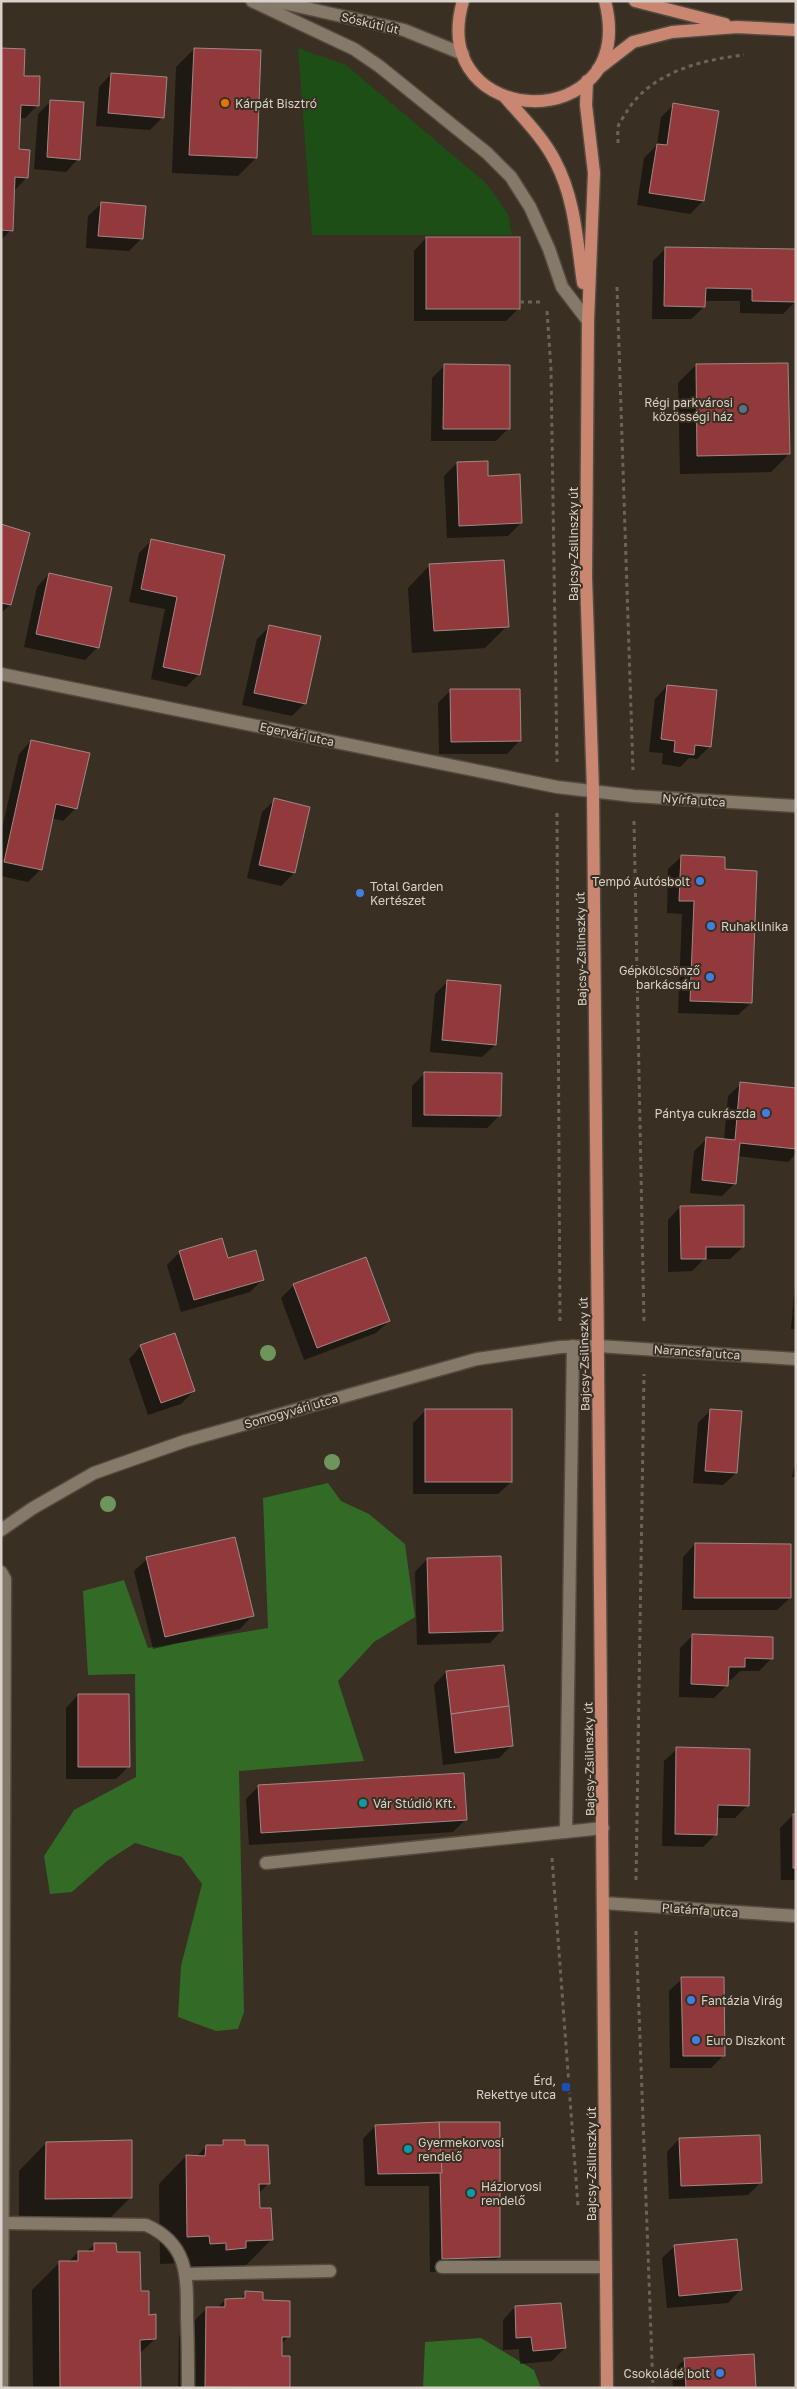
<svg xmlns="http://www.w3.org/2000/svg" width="797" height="2389" font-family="'Golos Text',sans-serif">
<rect width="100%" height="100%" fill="#392f22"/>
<polygon fill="#1d4e15" points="298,48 346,65 486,183 508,214 512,235 312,235"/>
<g fill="#316b26">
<polygon points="328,1483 341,1501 369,1514 405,1544 415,1617 374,1642 338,1681 364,1761 239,1771 244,2012 238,2029 216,2031 178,2017 181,1966 202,1884 182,1857 135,1843 107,1861 72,1892 50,1894 44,1856 74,1810 136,1777 135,1674 88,1675 83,1591 124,1580 148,1648 268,1628 263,1498"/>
<polygon points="481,2338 534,2370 541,2388 423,2388 425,2342"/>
</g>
<g fill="#0007">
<polygon points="194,49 256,158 238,176 172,173 176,67"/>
<polygon points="1,50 22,77 38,105 25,118 19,118 18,150 27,177 15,190 11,230 1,240"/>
<polygon points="111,74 163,117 150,130 96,126 99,87"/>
<polygon points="51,101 78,159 66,172 34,169 38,114"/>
<polygon points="674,105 703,201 690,214 637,205 644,158 657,145 661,117"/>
<polygon points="101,204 142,238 129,251 86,248 88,216"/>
<polygon points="426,238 519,308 506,321 414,321 414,251"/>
<polygon points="666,248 796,301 783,314 740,313 740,301 704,301 704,307 691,319 652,319 653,261"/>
<polygon points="445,365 509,428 496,441 431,441 432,378"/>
<polygon points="696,365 789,454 771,472 680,474 678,383"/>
<polygon points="457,463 487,477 521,523 508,536 447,538 444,476"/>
<polygon points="1,526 10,605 1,613"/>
<polygon points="151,541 224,556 199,674 186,687 151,679 165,609 129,602 139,553"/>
<polygon points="430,565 507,626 485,648 412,653 408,588"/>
<polygon points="49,574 98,647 85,660 24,647 37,587"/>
<polygon points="270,626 305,703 292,716 242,705 257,639"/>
<polygon points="667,686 710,746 697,759 689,758 680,767 662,764 663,753 649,752 655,699"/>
<polygon points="451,690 519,741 507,754 439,754 438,703"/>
<polygon points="31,741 76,808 63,821 52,818 41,869 28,882 1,876 1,833 19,754"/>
<polygon points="275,800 309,807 294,873 281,886 247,878 262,812"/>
<polygon points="681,857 723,871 751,1003 738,1015 678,1013 682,914 667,913 668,869"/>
<polygon points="448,981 495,1045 482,1057 430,1052 435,994"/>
<polygon points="425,1073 500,1115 487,1128 412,1127 412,1086"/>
<polygon points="741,1084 796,1089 796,1154 788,1162 737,1156 735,1183 722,1196 690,1193 694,1151 707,1139 724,1140 728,1096"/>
<polygon points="680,1207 743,1247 730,1259 704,1259 692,1271 668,1272 668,1220"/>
<polygon points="180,1252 227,1260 263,1279 250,1292 181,1312 167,1265"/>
<polygon points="796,1272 796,1329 791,1329"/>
<polygon points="294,1285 389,1321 376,1333 304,1360 281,1298"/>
<polygon points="141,1346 194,1391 181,1404 148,1415 129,1359"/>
<polygon points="426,1410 511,1482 498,1494 413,1494 413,1423"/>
<polygon points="711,1410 736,1473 723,1485 693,1483 698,1423"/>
<polygon points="796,1457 796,1477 792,1477"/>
<polygon points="695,1544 790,1598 777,1610 682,1610 683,1557"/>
<polygon points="147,1559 252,1616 240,1629 153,1649 134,1571"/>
<polygon points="427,1559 502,1630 490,1643 417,1645 415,1572"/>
<polygon points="693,1635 772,1658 759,1671 740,1671 731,1680 727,1679 727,1685 714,1698 679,1697 680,1648"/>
<polygon points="446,1672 511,1746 499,1758 443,1765 434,1685"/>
<polygon points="78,1695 129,1766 116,1779 66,1779 66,1708"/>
<polygon points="677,1749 748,1805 735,1818 717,1818 716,1834 703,1847 662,1846 664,1761"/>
<polygon points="258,1787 466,1819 453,1832 249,1845 246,1799"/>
<polygon points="793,1815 796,1815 796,1880 781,1880 780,1828"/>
<polygon points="682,1979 724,2055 711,2068 670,2068 669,1991"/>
<polygon points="439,2123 499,2257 486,2270 430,2272 429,2186 365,2186 363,2139 375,2126"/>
<polygon points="679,2139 761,2182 748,2195 669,2199 667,2152"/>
<polygon points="224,2141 244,2147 269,2183 258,2194 259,2209 272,2239 244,2267 183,2271 182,2263 160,2264 159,2184 186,2156 196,2157 207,2146 219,2146"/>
<polygon points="46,2143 131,2197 103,2225 19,2226 19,2171"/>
<polygon points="95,2244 115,2254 139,2292 148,2316 155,2339 139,2354 140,2388 33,2388 32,2290 60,2262 68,2262 78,2252 86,2252"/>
<polygon points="675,2246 740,2290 728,2303 667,2308 662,2258"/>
<polygon points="246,2293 262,2301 288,2337 281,2344 281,2357 289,2388 178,2388 179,2336 206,2309 217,2308 225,2300 239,2300"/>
<polygon points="515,2307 565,2348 552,2361 520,2364 519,2349 503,2350 503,2320"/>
<polygon points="685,2359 755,2388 673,2388 672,2372"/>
</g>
<g fill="#923a3b" stroke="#9e8887">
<polygon points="1,48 25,49 24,76 40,76 39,106 21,105 19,149 30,150 28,178 15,177 13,231 1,230"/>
<polygon points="194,48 261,50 257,158 189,155"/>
<polygon points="111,73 167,77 164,118 108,113"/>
<polygon points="50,100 84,102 80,160 47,157"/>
<polygon points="673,103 719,111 704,201 649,193 657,144 667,145"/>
<polygon points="101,202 146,206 143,239 98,236"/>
<rect x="426" y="237" width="94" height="72"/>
<polygon points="665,247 796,249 796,302 752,301 752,289 706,288 705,307 664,306"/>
<polygon points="788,363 790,454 697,456 696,364"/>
<polygon points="444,364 510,365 510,429 443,429"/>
<polygon points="488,461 488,476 520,474 522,523 459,526 457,462"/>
<polygon points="1,524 30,533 11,605 1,603"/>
<polygon points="151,539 225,555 200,675 163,667 177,597 141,589"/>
<polygon points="504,560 509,627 434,631 429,564"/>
<polygon points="49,573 112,587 99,648 36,634"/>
<polygon points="269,625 321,636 306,704 254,693"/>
<polygon points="667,685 717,690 711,747 695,745 694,755 674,752 675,741 661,739"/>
<polygon points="450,689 520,689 521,741 451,742"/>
<polygon points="31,740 90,753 77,809 56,804 42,870 4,862"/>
<polygon points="274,798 310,807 295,873 259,865"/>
<polygon points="681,855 725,857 725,869 757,871 752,1003 690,1001 694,901 679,901"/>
<polygon points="447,980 501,985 496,1045 442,1040"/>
<polygon points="424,1072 502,1073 501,1116 424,1115"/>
<polygon points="740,1082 796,1088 796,1149 740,1143 736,1184 702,1180 706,1137 735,1140"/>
<polygon points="744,1205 744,1247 706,1247 706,1259 681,1259 680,1206"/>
<polygon points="222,1238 228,1258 256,1250 264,1280 194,1300 179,1251"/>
<polygon points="366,1257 390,1321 317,1348 293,1284"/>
<polygon points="175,1333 195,1391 161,1403 140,1345"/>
<rect x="425" y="1409" width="87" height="73"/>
<polygon points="710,1409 742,1411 737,1473 705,1471"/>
<polygon points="235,1537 254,1616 165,1637 146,1557"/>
<polygon points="695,1543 791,1544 791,1598 694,1598"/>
<polygon points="501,1556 503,1631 429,1633 427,1558"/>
<polygon points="692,1634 773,1637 773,1659 745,1658 745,1667 729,1667 728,1686 691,1684"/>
<polygon points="504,1665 509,1706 451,1714 446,1671"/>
<polygon points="78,1694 129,1694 130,1767 78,1767"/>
<polygon points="509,1706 513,1746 455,1753 451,1714"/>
<polygon points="676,1747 750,1749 749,1806 718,1805 717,1835 675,1834"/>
<polygon points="464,1773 467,1820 261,1833 258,1785"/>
<rect x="793" y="1814" width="3" height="54"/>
<polygon points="681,1977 724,1977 725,2056 683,2056"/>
<polygon points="439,2122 500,2122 500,2257 442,2259"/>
<polygon points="439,2122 442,2173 378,2174 375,2125"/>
<polygon points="760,2135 762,2183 681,2186 679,2138"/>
<polygon points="132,2140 132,2198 45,2199 46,2142"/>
<polygon points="223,2140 245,2140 245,2145 268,2145 270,2184 259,2184 260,2208 271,2208 273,2240 246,2241 246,2248 226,2250 226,2243 210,2244 209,2236 187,2237 186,2155 205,2156 206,2145 223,2145"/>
<polygon points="737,2239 742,2290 679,2296 674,2245"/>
<polygon points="94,2243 116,2243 117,2252 140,2252 141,2291 149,2291 149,2315 156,2314 156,2339 140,2340 141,2388 60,2388 59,2261 78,2261 78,2251 94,2251"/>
<polygon points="245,2291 263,2292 263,2300 290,2301 290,2337 282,2337 282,2356 290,2356 290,2388 205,2387 206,2307 225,2307 225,2299 245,2298"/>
<polygon points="561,2303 566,2348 533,2351 531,2337 516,2338 515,2306"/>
<polygon points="754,2354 756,2388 686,2388 684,2358"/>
</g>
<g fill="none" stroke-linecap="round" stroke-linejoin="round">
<defs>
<g id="minor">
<polyline points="252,1 354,49 379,66 487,153 511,177 530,207 549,249 562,287 588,321"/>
<polyline points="274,1 404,30 463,54"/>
<polyline points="1,674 557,787 634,796 796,806"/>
<polyline points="1,1530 33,1508 94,1473 185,1441 477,1359 560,1347 598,1346 796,1359"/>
<polyline points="1,1572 5,1579 2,2388"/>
<polyline points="566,1832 573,1346"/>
<polyline points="266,1863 603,1828"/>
<polyline points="603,1903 796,1916"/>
<path d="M 2,2223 L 146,2225 C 189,2244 187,2277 187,2318 C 188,2342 188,2365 188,2388"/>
<polyline points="442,2267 605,2267"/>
<polyline points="187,2274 330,2271"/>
</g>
<g id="major">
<path d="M 463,1 C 425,131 640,138 605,1"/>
<polyline points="635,1 725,24"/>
<polyline points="598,69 633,42 672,32 737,27 796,30"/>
<polyline points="587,81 586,105 594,173 588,321 586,577 593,791 607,2388"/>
<path d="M 505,97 C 522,117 543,137 555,161 C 575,198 577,242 583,283"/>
</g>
</defs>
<use href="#minor" stroke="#544b40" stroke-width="15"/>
<use href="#major" stroke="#544b40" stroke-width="15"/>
<g stroke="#6d6459" stroke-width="3" stroke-dasharray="4 4" stroke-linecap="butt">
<path d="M 618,143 C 618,137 617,129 619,124 C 621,120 625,115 627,111 C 652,72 701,60 744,55"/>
<polyline points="617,287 633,770"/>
<polyline points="520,302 542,302"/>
<polyline points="547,311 551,369 557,762"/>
<polyline points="557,813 560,1322"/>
<polyline points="634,821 644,1325"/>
<polyline points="552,1858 578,2206"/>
<polyline points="636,1880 644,1374"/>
<polyline points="636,1931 653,2388"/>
</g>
<use href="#minor" stroke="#857a6a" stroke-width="12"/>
<use href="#major" stroke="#c98772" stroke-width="12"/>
</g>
<g fill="#6e965c">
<circle cx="268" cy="1353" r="8"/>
<circle cx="332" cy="1462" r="8"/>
<circle cx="108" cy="1504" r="8"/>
</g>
<circle fill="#e8710a" stroke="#392f22" stroke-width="2" cx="225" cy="103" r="5"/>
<circle fill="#5c6f8a" stroke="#392f22" stroke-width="2" cx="743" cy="409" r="5"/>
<g fill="#3f7fe0" stroke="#392f22" stroke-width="2">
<circle cx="700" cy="881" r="5"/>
<circle cx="360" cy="893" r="5"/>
<circle cx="711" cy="926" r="5"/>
<circle cx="710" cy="977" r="5"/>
<circle cx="766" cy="1113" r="5"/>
<circle cx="691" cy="2000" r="5"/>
<circle cx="696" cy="2040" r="5"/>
<circle cx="720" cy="2373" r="5"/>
</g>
<g fill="#0f9aa8" stroke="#392f22" stroke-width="2">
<circle cx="363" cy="1803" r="5"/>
<circle cx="408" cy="2149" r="5"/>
<circle cx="471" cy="2193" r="5"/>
</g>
<rect fill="#1a4fb4" stroke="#392f22" stroke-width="2" x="561" y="2082" width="10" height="10" rx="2.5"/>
<g text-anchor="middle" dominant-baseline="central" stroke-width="4" stroke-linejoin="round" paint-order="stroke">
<g font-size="12" fill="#d8d2ca" stroke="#392f22">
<text transform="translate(370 23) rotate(13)">Sóskúti út</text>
<text transform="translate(573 544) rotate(-90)">Bajcsy-Zsilinszky út</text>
<text transform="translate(297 734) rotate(12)">Egervári utca</text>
<text transform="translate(694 800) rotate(4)">Nyírfa utca</text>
<text transform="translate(581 949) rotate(-91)">Bajcsy-Zsilinszky út</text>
<text transform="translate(697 1352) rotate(4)">Narancsfa utca</text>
<text transform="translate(584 1354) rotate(-91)">Bajcsy-Zsilinszky út</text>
<text transform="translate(291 1411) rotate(-16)">Somogyvári utca</text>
<text transform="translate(589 1759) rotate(-91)">Bajcsy-Zsilinszky út</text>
<text transform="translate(700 1910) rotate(4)">Platánfa utca</text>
<text transform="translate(591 2164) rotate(-90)">Bajcsy-Zsilinszky út</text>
</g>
<g font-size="12" fill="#d8d2ca" stroke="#392f22" text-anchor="start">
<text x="235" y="103">Kárpát Bisztró</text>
<text x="733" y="402" text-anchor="end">Régi parkvárosi<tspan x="733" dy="14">közösségi ház</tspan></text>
<text x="690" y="881" text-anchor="end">Tempó Autósbolt</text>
<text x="370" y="886">Total Garden<tspan x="370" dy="14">Kertészet</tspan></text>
<text x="721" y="926">Ruhaklinika</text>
<text x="700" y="970" text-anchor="end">Gépkölcsönző<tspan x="700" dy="14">barkácsáru</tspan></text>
<text x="756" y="1113" text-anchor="end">Pántya cukrászda</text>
<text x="373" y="1803">Vár Stúdió Kft.</text>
<text x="701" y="2000">Fantázia Virág</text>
<text x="706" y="2040">Euro Diszkont</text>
<text x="556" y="2080" text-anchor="end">Érd,<tspan x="556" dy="14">Rekettye utca</tspan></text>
<text x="418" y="2142">Gyermekorvosi<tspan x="418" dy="14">rendelő</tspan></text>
<text x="481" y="2186">Háziorvosi<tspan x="481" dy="14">rendelő</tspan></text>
<text x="710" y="2373" text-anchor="end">Csokoládé bolt</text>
</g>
</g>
<rect width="797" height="2389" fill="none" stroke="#d8d2ca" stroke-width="5"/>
</svg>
